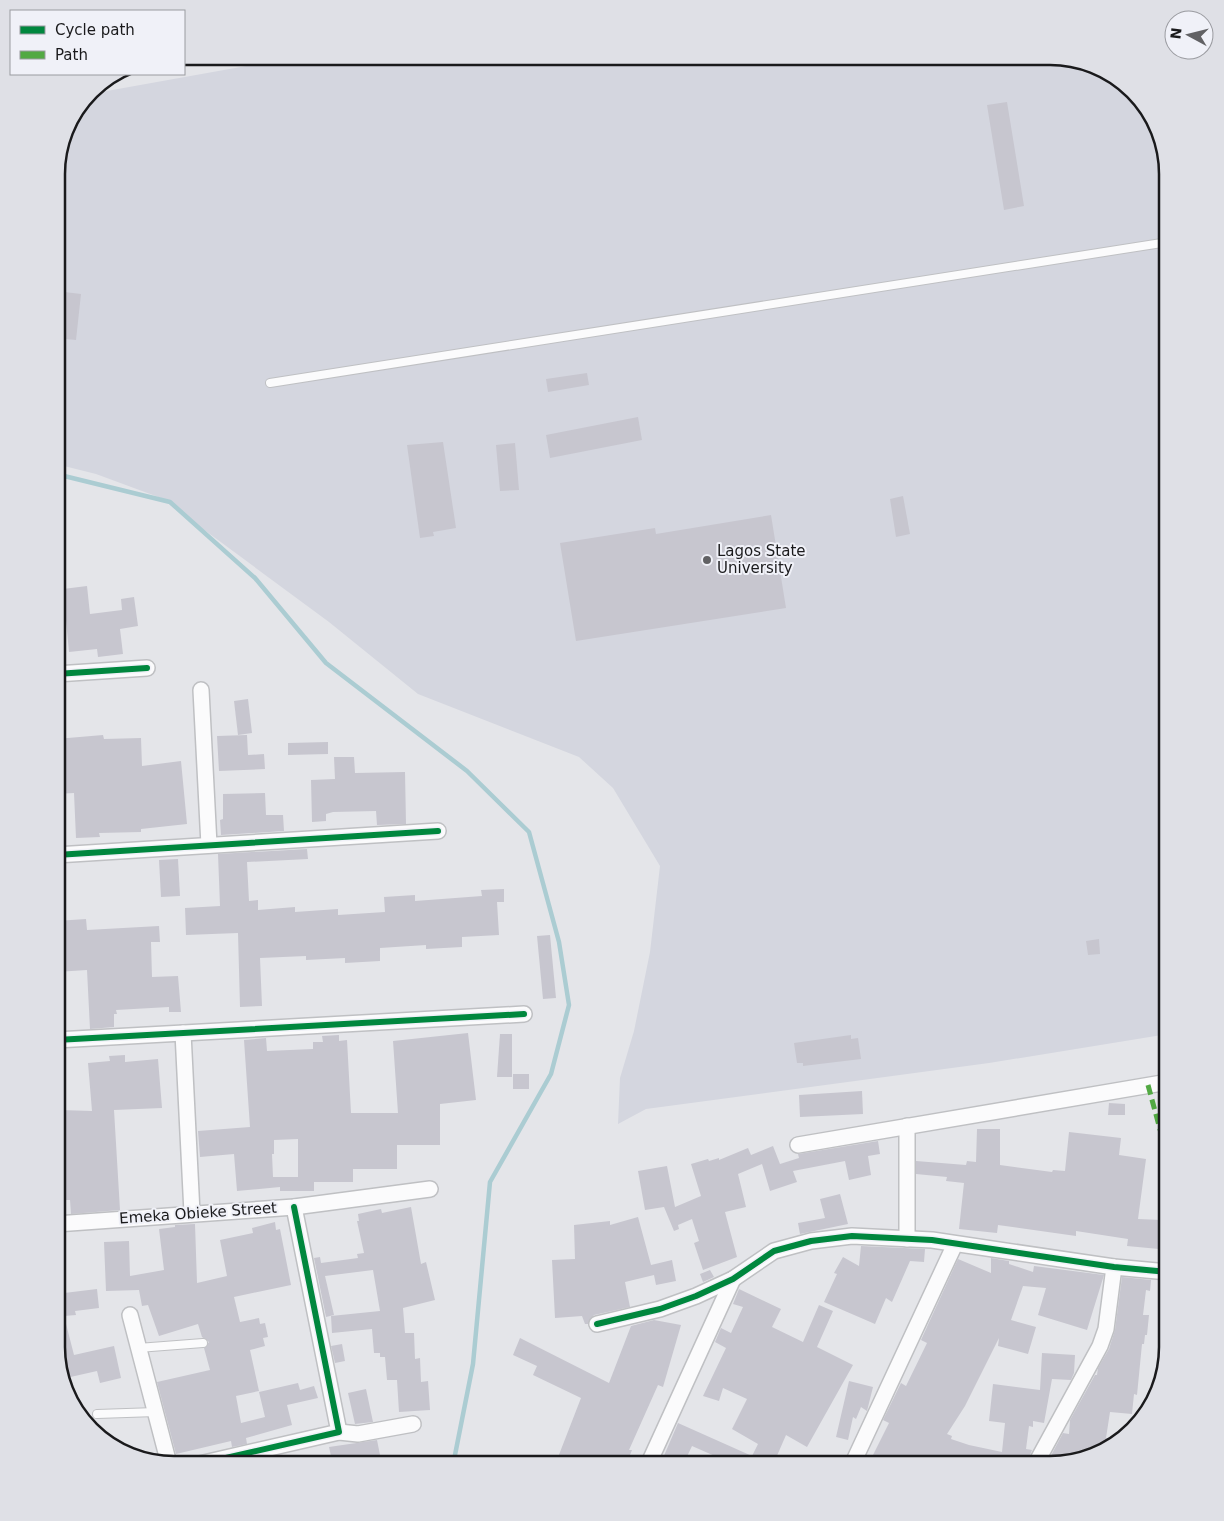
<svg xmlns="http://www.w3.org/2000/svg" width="1224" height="1521" font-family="'DejaVu Sans',sans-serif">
<rect width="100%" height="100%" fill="#e4e5e9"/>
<polygon fill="#d4d6df" points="302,56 1057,56 1108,72 1148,109 1168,174 1168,1034 989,1063 646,1109 618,1124 620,1078 634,1031 650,952 660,866 613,788 579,757 418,694 329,622 161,498 96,474 56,464 57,166 69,122 90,94"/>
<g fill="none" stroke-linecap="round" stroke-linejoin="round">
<polyline stroke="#abccd2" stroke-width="4.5" points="56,474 170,502 255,578 326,663 467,771 529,832 559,942 569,1005 551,1074 490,1182 473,1364 453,1465"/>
</g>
<g fill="#c7c6cf" fill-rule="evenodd">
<polygon points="1007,102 1024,206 1004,210 987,105"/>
<polygon points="56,291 81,294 76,340 56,338"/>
<polygon points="587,373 589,385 548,392 546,379"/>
<polygon points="638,417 642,440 550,458 546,435"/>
<polygon points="443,442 456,528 433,532 434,536 420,538 407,445"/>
<polygon points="515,443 519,490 500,491 496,445"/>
<polygon points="903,496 910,534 896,537 890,499"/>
<polygon points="771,515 786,608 576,641 560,543 655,528 656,534"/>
<polygon points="87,586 90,614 122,610 121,599 134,597 138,626 120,629 123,654 98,657 97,649 69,652 63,589"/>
<polygon points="248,699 252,733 238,735 234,701"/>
<polygon points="103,735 104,739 141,738 142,766 181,761 187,824 141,829 141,832 99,833 100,837 76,838 74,793 56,794 56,739"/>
<polygon points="247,735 248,755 264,754 265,769 219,771 217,736"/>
<polygon points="328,742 328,754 288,755 288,743"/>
<polygon points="334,757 354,757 355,773 405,772 406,824 377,825 376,811 333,812 326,814 326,821 312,822 311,780 335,779"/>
<polygon points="265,793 266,815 283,815 284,831 221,835 220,820 223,819 223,794"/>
<polygon points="307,849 308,859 247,862 249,901 258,900 258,910 295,907 295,912 338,909 338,915 385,912 384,897 415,895 415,901 482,896 481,890 504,889 504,902 497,902 499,935 462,937 462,947 426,949 426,945 380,948 380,961 345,963 345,958 306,960 306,956 260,958 262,1006 240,1007 238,933 186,935 185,908 220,906 218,854"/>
<polygon points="178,859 180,896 161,897 159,860"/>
<polygon points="86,919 87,930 159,926 160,942 151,942 152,977 178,976 181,1012 169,1012 169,1007 116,1010 117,1014 114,1014 114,1027 90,1029 87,970 56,972 56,921"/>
<polygon points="550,935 556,998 543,999 537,936"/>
<polygon points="1099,939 1100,954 1088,955 1086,941"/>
<path d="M 468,1033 L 476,1100 L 440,1104 L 440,1145 L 397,1145 L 397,1169 L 353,1169 L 353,1182 L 314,1182 L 314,1191 L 280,1191 L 280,1187 L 237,1191 L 234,1154 L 200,1157 L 198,1131 L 250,1127 L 244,1040 L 266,1038 L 267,1051 L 313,1049 L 313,1042 L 323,1042 L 322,1036 L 339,1035 L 339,1041 L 347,1040 L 351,1113 L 398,1113 L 393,1041 ZM 298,1139 L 298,1177 L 273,1177 L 272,1154 L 274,1154 L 274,1140 Z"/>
<polygon points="500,1034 512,1034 512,1077 497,1077"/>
<polygon points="851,1035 851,1039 858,1038 861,1059 803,1066 803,1063 797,1063 794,1043"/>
<polygon points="125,1055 125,1062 158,1059 162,1108 114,1110 120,1210 71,1214 70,1200 64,1200 60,1110 92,1111 88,1063 110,1061 109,1056"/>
<rect x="513" y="1074" width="16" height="15"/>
<polygon points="862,1091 863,1114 800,1117 799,1095"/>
<polygon points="1109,1103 1125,1104 1125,1115 1108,1115"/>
<polygon points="977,1129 1000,1129 1000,1165 1052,1172 1053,1170 1065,1171 1069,1132 1121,1138 1119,1155 1146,1159 1138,1219 1161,1220 1159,1249 1127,1246 1128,1239 1076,1231 1076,1236 998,1225 997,1233 959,1229 964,1183 946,1181 947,1177 916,1174 916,1161 966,1165 967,1161 976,1162"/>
<polygon points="878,1141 880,1154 868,1156 871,1175 849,1180 845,1161 793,1171 797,1182 770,1191 762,1164 738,1174 746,1207 725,1212 737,1257 703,1270 694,1243 699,1241 692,1219 678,1225 679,1229 674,1231 664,1207 645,1210 638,1171 667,1166 675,1207 701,1196 691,1164 708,1159 709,1161 719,1158 719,1160 748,1148 751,1155 773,1146 780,1164 799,1158 798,1154"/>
<polygon points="840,1194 848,1224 800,1234 798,1223 825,1218 820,1199"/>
<polygon points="411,1207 421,1264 426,1262 435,1300 403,1308 405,1333 414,1333 415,1359 420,1358 421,1382 428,1381 430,1410 399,1412 397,1380 387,1380 385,1357 380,1357 380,1353 374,1353 372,1329 332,1333 331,1316 380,1311 373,1270 325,1276 334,1315 326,1317 314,1258 320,1257 321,1263 358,1258 357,1254 364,1253 357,1221 359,1221 358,1214 381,1209 382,1213"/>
<polygon points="638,1217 651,1265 672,1260 676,1281 656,1285 654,1275 625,1282 630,1307 594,1315 588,1324 585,1324 582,1316 555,1318 552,1260 575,1259 574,1225 610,1221 610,1225"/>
<polygon points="275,1222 276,1230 280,1229 291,1285 234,1297 240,1322 259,1318 260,1324 265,1323 268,1337 263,1338 265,1346 250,1350 259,1391 236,1396 241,1423 265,1417 259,1392 298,1383 300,1390 314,1386 318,1398 287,1405 292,1425 246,1438 247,1444 232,1447 231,1441 176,1454 157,1382 210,1370 204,1348 209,1342 202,1337 198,1324 159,1336 148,1305 142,1306 139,1290 106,1291 104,1242 129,1241 130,1276 164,1270 159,1229 175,1227 175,1225 195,1224 197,1283 227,1276 220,1240 253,1233 252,1228"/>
<polygon points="861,1246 925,1249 924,1262 910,1261 892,1302 886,1298 875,1324 824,1302 837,1274 834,1273 843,1257 859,1266"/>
<polygon points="991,1258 1009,1261 1009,1264 1033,1272 1034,1266 1104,1275 1087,1330 1038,1315 1046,1288 1023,1286 1011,1320 1036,1327 1028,1354 998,1346 999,1338 965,1406 947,1434 952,1436 951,1439 969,1445 1002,1452 1005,1423 989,1421 993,1384 1040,1390 1042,1353 1075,1355 1074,1373 1071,1380 1052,1379 1044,1423 1033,1421 1033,1427 1029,1426 1026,1449 1032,1450 1026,1465 888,1465 872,1457 889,1423 883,1420 901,1383 906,1386 927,1343 921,1340 958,1259 991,1273"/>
<polygon points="710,1270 714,1277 703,1282 700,1274"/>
<polygon points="1122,1277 1151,1280 1150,1291 1146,1290 1143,1315 1149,1315 1147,1335 1145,1335 1144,1344 1142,1344 1137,1395 1134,1394 1132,1414 1110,1412 1106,1438 1120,1440 1115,1445 1046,1465 1063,1433 1069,1434 1070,1420 1095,1375 1097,1375 1098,1368 1109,1349 1115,1330"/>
<polygon points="97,1289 99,1308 75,1311 76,1315 64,1316 74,1355 114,1346 121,1378 100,1383 97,1371 66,1378 56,1347 56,1294"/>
<polygon points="739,1289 781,1309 772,1327 803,1342 819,1305 833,1311 817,1347 853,1365 807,1447 786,1435 773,1465 722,1465 724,1460 692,1446 683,1465 660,1465 678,1423 752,1456 758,1444 732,1429 747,1399 723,1388 719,1401 703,1396 726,1348 715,1342 721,1328 731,1333 743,1307 733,1304"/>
<polygon points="654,1320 681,1325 663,1387 658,1385 629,1450 632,1450 626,1465 555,1465 581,1398 533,1375 537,1366 513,1355 520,1338 609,1383 631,1326"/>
<polygon points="342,1344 345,1361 335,1363 331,1346"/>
<polygon points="849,1381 873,1387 867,1411 861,1407 856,1419 853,1417 848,1440 836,1437"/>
<polygon points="366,1389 373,1422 355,1424 348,1393"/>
<polygon points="377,1440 382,1465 333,1465 329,1447"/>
</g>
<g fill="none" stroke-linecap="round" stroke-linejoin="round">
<defs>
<g id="lane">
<polyline points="270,383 1168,242"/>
<polyline points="138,1348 203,1343"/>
<polyline points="97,1414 156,1412"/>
</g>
<g id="street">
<polyline points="56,674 147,668"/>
<polyline points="201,690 209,845"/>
<polyline points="56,855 438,831"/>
<polyline points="183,1033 192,1213"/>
<polyline points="56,1040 524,1014"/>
<polyline points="798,1145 1168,1082"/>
<polyline points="56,1224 294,1207 430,1189"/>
<polyline points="907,1239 907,1126"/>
<polyline points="130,1315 169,1464"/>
<polyline points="597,1324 660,1309 696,1296 733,1279 774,1251 811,1241 852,1236 932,1240 1114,1267 1168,1272"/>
<polyline points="339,1432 358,1434 413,1424"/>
<polyline points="195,1465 339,1432 294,1207"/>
<polyline points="648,1465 733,1279"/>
<polyline points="852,1465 955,1244"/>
<polyline points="1035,1465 1100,1346 1106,1329 1114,1267"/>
</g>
</defs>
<use href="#lane" stroke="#bfc0c3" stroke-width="10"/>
<use href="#street" stroke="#bfc0c3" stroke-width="18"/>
<use href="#lane" stroke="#fbfbfc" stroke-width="8"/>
<use href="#street" stroke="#fbfbfc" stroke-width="15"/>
<polyline stroke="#52a943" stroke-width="5" stroke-dasharray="10 5" stroke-linecap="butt" points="1148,1085 1168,1159"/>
<defs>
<g id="cycleway">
<polyline points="56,674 147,668"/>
<polyline points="56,855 438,831"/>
<polyline points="56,1040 524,1014"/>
<polyline points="597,1324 660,1309 696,1296 733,1279 774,1251 811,1241 852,1236 932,1240 1114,1267 1168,1272"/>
<polyline points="195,1465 339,1432 294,1207"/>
</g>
</defs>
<use href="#cycleway" stroke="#f0f1f8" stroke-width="9"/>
<use href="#cycleway" stroke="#00873e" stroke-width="6"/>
</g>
<circle fill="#616164" stroke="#f0f1f8" stroke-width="2" cx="707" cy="560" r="5"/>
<g text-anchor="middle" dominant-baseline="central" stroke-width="4" stroke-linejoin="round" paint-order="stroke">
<g font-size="15" fill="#1a1a1c" stroke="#f0f1f8" text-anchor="start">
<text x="717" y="551">Lagos State<tspan x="717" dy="17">University</tspan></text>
</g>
<g font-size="15" fill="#1a1a1c" stroke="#f0f1f8">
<text transform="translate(198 1213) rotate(-4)">Emeka Obieke Street</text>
</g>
</g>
<path d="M0 0H1224V1521H0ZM174 65H1050A109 109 0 0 1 1159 174V1347A109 109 0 0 1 1050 1456H174A109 109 0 0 1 65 1347V174A109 109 0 0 1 174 65Z" fill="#dfe0e6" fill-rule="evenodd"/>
<path fill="none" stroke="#1a1a1c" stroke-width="2.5" d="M174 65H1050A109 109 0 0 1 1159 174V1347A109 109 0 0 1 1050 1456H174A109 109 0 0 1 65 1347V174A109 109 0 0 1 174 65Z"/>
<rect x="10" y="10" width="175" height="65" fill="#f0f1f8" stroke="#9a9ba0"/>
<rect x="20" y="26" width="25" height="8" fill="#00873e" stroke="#9a9ba0"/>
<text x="55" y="35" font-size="15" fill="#1a1a1c">Cycle path</text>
<rect x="20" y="51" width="25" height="8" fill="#52a943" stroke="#9a9ba0"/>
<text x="55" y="60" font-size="15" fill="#1a1a1c">Path</text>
<g transform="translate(1189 35) rotate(277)"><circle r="24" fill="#f0f1f8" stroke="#9a9ba0"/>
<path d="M0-4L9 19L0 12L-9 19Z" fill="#616164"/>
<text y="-8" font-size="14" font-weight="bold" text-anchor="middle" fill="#1a1a1c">N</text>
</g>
</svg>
